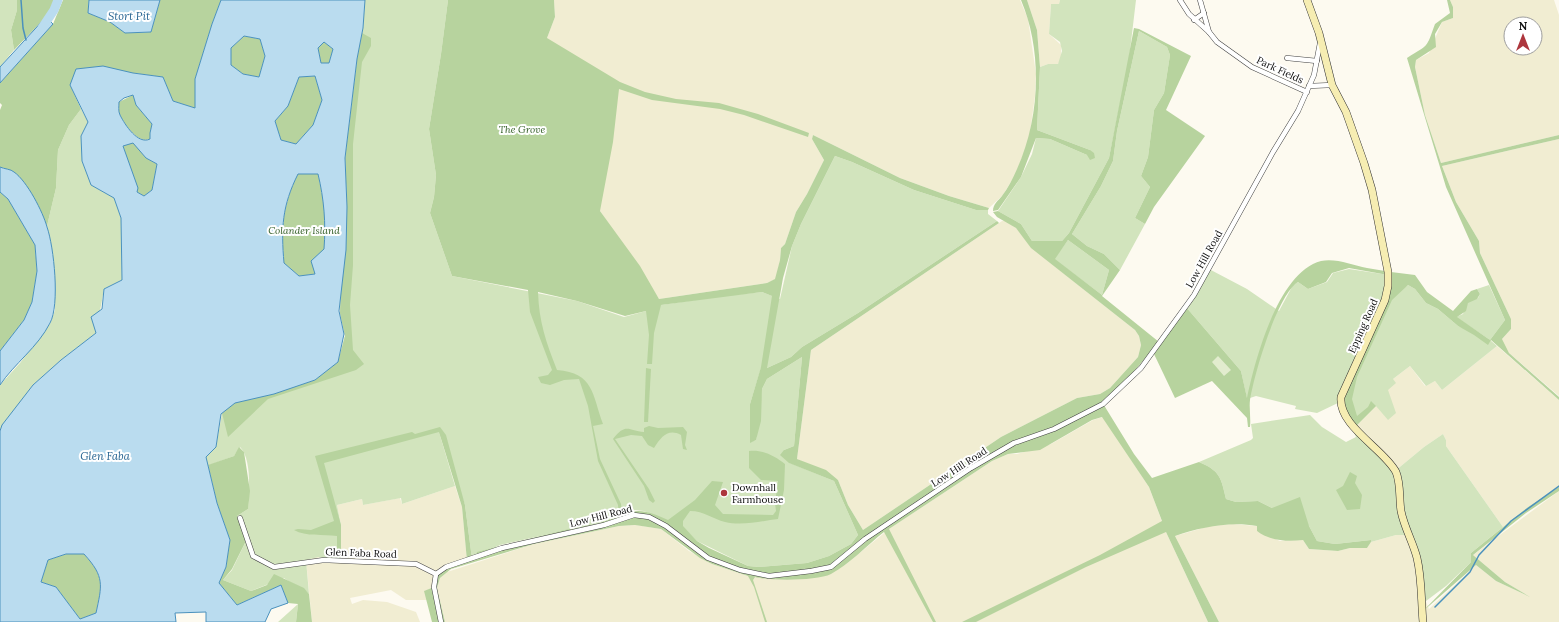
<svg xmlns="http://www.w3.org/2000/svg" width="1559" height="622" font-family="Lora,serif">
<rect width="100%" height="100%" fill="#fdfaf0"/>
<g fill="#f1edd2" fill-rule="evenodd">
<polygon points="554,0 1020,0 1028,19 1036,74 1035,96 1029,140 1015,175 1003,195 989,208 949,196 900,178 813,135 812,139 824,160 807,194 796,212 785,244 781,248 780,260 776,279 767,283 659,299 600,211 547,38 555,17"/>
<polygon points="1027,0 1060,0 1059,4 1051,4 1049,34 1061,45 1061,58 1058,64 1048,64 1040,67 1037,30"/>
<path d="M 1450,0 L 1554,0 L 1559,15 L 1559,135 L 1441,163 L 1425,115 L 1415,67 L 1416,60 L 1429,53 L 1442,22 L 1453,18 L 1453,7 ZM 1511,24 L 1535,24 L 1535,48 L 1511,48 Z"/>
<polygon points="1559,139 1559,396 1509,353 1503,344 1502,339 1511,329 1511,319 1480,253 1479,241 1456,202 1442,166"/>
<polygon points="1002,221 1006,221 1016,228 1048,261 1135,330 1139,336 1141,345 1138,357 1110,388 1100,394 1077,398 1001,437 863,530 848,505 838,480 797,459 811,350"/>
<polygon points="1497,346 1559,400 1559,487 1528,507 1503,527 1446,446 1446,440 1443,434 1424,447 1395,471 1355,427 1376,406 1393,379 1410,366 1425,386 1435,381 1442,390"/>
<polygon points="1103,417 1149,487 1166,532 1208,622 445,622 437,588 440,578 447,572 534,544 619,526 636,525 661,529 689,551 712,564 748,576 845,565 889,529 992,461 1008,454 1017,454 1051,444 1093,420"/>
<polygon points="455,486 462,507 467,561 446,567 434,587 425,591 427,600 406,600 391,590 350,598 352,604 363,600 387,602 416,612 420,622 312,622 306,560 317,557 341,561 341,525 337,505 362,499 363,505 400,498 402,504"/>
<polygon points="1559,491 1559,622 1219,622 1175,536 1210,526 1233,524 1257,526 1257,531 1280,541 1303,540 1309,549 1338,551 1350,548 1367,548 1371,542 1396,535 1410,535 1421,590 1429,609 1476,565 1496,581 1528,596 1505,582 1473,555"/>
</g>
<g fill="#d2e4bd">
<polygon points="0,0 17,0 17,10 11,30 14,50 0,67"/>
<path d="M 365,0 L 448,0 L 441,54 L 429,129 L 436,175 L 434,197 L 430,213 L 452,276 L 577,301 L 624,317 L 646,311 L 661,305 L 722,296 L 762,292 L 780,299 L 792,246 L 801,224 L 835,156 L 852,162 L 914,190 L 976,210 L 988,210 L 988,214 L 997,221 L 858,313 L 802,347 L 791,357 L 767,368 L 761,368 L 750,404 L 750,442 L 756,440 L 762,389 L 767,379 L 802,357 L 794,446 L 784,450 L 790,463 L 834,481 L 858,535 L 851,544 L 829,556 L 807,563 L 759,567 L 748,566 L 697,541 L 683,527 L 644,511 L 635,510 L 608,521 L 500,545 L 472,559 L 465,505 L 439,432 L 455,486 L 402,504 L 401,498 L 363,505 L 362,499 L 337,505 L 341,525 L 341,561 L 318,557 L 306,560 L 309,594 C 302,585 292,585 284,578 L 251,591 L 223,580 L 232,570 L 246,541 L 237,516 L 248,509 C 249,492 252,459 240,447 L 234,456 L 207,466 L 206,457 L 216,447 L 222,413 L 236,402 L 315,380 L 338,362 L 345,336 L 340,313 L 357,59 L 363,28 Z"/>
<polygon points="1060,0 1136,0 1129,59 1109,158 1069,233 1062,241 1032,241 1021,224 998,211 1021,177 1032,154 1036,138 1050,139 1087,155 1090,150 1037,130 1040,67 1048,64 1058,64 1062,51 1060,42 1049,34 1051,4 1059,4"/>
<polygon points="1139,31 1167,47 1170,55 1164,93 1154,110 1148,157 1141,176 1150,187 1135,218 1145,224 1120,270 1104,254 1087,246 1072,234 1101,186 1113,161 1117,131"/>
<polygon points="81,109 88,122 81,136 82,161 91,185 114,198 121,218 122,280 104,289 96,333 61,360 33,385 0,431 0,385 20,363 50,324 55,310 53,258 47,226 56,188 58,150 69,125"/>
<polygon points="1068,240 1109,270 1102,295 1054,259"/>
<path d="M 1209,269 L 1247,289 L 1279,311 L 1293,285 L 1298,282 L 1308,289 L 1327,282 L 1333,273 L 1349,269 L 1389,275 L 1401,290 L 1408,285 L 1415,289 L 1426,303 L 1438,309 L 1458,326 L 1490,340 L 1456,317 L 1463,314 L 1468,302 L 1478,298 L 1480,294 L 1477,289 L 1489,285 L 1505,320 L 1490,340 L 1497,346 L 1442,390 L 1435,381 L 1426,386 L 1410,366 L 1393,379 L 1396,383 L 1388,390 L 1396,413 L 1388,420 L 1376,406 L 1355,427 L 1395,471 L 1424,447 L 1443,434 L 1446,440 L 1446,446 L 1503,527 L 1471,553 L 1471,562 L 1446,586 L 1426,601 L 1421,590 L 1409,535 L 1396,535 L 1371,542 L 1371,540 L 1335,544 L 1317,541 L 1309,526 L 1272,508 L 1258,501 L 1236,502 L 1226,499 C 1221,477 1220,471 1199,462 L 1251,440 L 1253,438 L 1251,424 L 1310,415 L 1322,427 L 1346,442 L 1356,437 L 1353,430 L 1339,409 L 1340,402 L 1317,413 L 1295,409 L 1296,406 L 1256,396 L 1247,399 L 1241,371 L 1186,307 Z"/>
<polygon points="298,604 296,622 278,622"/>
</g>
<g fill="#b7d39e" fill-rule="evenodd">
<polygon points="17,0 56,0 46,17 14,50 11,30 17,10"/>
<polygon points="63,0 89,0 88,13 110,22 125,33 151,32 160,0 221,0 212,24 195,79 195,108 173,101 163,77 133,73 70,85 81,109 69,125 58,150 56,188 47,226 29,190 14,172 0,167 0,110 2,105 0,103 0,83 53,24"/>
<path d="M 448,0 L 554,0 L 555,17 L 547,38 L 620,82 L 645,92 L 676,99 L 719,103 L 758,114 L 809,133 L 808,137 L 744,115 L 720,109 L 652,100 L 619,89 L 613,142 L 600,211 L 640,266 L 659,299 L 767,283 L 775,279 L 780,260 L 781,248 L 785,244 L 796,212 L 807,194 L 824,160 L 812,139 L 813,135 L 900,178 L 949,196 L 989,208 L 988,210 L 976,210 L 914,190 L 852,162 L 835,156 L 801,224 L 792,246 L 783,278 L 767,368 L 791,357 L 802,347 L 858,313 L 997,221 L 999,223 L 811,350 L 797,459 L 826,470 L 838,480 L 848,505 L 863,530 L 1001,437 L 1077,398 L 1100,394 L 1110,388 L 1138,357 L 1141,345 L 1139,336 L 1135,330 L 1031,248 L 1016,228 L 997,217 L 993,212 L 998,211 L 1021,224 L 1032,241 L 1062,241 L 1069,233 L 1109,158 L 1134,28 L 1139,29 L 1191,56 L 1166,110 L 1205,136 L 1154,207 L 1145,224 L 1135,218 L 1150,187 L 1141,176 L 1148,157 L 1154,110 L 1164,93 L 1170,55 L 1167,47 L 1139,31 L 1117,131 L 1113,161 L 1101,186 L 1072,234 L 1087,246 L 1104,254 L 1120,270 L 1102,296 L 1159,342 L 1125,382 L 1102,402 L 1134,454 L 1152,478 L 1199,462 C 1220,471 1221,477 1226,499 L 1236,502 L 1258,501 L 1272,508 L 1300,497 L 1309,526 L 1317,541 L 1335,544 L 1371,540 L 1371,542 L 1367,548 L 1350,548 L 1338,551 L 1309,549 L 1303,540 C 1288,542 1270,541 1257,531 L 1257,526 C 1230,521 1201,527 1175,536 L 1219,622 L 1208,622 L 1166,532 L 1086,567 L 976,622 L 962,622 L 1100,555 L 1162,521 L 1149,487 L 1102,417 L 1092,420 L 1040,450 L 1008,454 L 992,461 L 889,529 L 936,622 L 933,622 L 884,532 C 866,546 851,563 831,574 C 817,581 770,581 755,577 L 753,580 L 767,622 L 765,622 L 754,587 L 748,576 L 712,564 L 700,558 L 661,529 L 635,525 L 619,526 L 534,544 L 451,569 L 440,578 L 437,588 L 445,622 L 432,622 L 424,591 L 434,587 L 437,574 L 446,567 L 467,561 L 462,507 L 439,432 L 324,463 L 341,525 L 341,561 L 337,553 L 337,536 C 323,534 306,537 294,530 L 298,529 L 311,530 L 334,521 L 315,456 L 412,432 L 415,434 L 440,427 L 446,435 L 465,505 L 472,559 L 476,558 L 477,552 L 569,529 L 600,523 L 619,516 L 618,505 L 598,461 L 588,406 L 579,379 L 564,380 L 550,385 L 541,383 L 538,377 L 548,375 L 552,370 L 530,312 L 528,290 L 452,276 L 430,213 L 434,197 L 436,175 L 429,129 L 441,54 ZM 1068,240 L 1109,270 L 1102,295 L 1055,259 ZM 538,292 L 577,301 L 625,316 L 646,311 L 649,335 L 647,364 L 652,364 L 654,333 L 661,305 L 762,292 L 772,296 L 761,367 L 750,404 L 750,443 L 756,440 L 761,421 L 762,389 L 767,379 L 802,357 L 794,446 L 784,450 L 780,455 L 789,463 L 834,481 L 858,535 L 851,544 L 829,556 L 807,563 L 759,567 L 748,566 L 709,548 L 697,541 L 683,526 L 683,521 L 690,511 C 704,511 713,519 725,522 C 742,526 762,521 778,519 L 784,490 L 785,464 C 775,456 762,449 749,451 L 749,468 L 761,480 L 778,481 L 775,503 L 776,511 L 773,515 L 723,514 L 715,505 L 723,482 L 712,481 L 695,500 L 668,520 C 649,512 642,508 622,514 L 621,504 L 600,459 L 593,426 L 603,424 C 592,394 594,373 557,370 C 546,342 539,322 538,292 Z"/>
<path d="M 1021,0 L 1027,0 L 1037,30 L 1040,67 L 1037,130 L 1090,150 L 1094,153 L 1095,158 L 1090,160 L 1087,155 L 1050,139 L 1036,138 L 1021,177 L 998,210 L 993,211 C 993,204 998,201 1002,196 C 1008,188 1013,178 1017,169 C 1040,118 1043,52 1021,0 Z"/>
<path d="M 1447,0 L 1450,0 L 1453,7 L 1453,18 L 1442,22 L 1435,34 L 1436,47 L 1416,60 L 1415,67 L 1425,115 L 1441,163 L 1559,135 L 1559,139 L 1442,166 L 1456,202 L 1479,241 L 1480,253 L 1511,319 L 1511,329 L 1502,339 L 1509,353 L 1559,397 L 1559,400 L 1491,340 L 1488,345 L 1474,335 L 1458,326 L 1438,309 L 1426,303 L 1415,289 L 1408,285 L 1392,300 L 1357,377 L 1352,399 L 1357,416 L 1368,407 L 1371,401 L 1376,406 L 1355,427 L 1341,402 L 1378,317 L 1388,275 L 1349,268 L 1332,273 L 1326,282 L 1308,289 L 1298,282 C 1277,295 1254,375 1250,400 C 1249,409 1251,418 1250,427 L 1248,427 L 1247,418 L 1212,381 L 1175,398 L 1154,354 L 1186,307 L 1241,371 L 1247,398 C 1255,360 1278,272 1321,261 C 1336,258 1352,265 1367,268 C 1383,271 1399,273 1415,275 L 1427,292 L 1453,311 L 1471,291 L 1477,289 L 1480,294 L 1477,299 L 1468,303 L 1466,311 L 1457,317 L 1490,340 L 1505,320 L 1446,187 L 1407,58 C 1429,44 1426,49 1435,24 L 1450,13 Z"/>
<polygon points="362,33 371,38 371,46 362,62 353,144 353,265 350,305 353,350 364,364 356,370 268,399 228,437 222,413 236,402 274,394 315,380 338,362 345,336 340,313 341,279 346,250 347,207 345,158 357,59"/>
<polygon points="244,36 260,39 265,56 259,77 243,74 231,65 231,48"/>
<polygon points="324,42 333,49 329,63 321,63 318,48"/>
<polygon points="315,76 322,100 313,125 296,144 281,140 275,121 288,106 299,77"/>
<path d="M 133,95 L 136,105 L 152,124 L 150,133 L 150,139 C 138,144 125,125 120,115 C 118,111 119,106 119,102 Z"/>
<polygon points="133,142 146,158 157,164 152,190 144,196 137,192 123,146"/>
<path d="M 297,174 L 318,174 C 323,197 328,224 324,248 C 323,257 318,266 315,274 L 299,276 L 284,263 C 281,224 283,209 297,174 Z"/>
<polygon points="0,192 8,199 35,245 37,271 32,302 24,320 0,351"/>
<polygon points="646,368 651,369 648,422 644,422"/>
<path d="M 649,426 L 658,428 L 683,427 L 687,432 L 685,445 L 687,450 L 683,449 L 681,435 C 668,428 661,437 654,448 L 648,445 L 642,436 L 631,435 L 615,439 L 649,489 L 655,501 L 653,503 L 649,500 L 644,486 L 613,439 C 626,422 629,431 644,432 L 644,428 Z"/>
<polygon points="239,447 244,452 250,491 248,509 237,516 246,541 232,569 223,580 251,591 267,585 274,574 304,588 309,594 312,622 296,622 298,604 288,603 281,585 237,605 219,583 226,567 230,540 217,503 208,465 234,456"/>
<polygon points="1350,472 1357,476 1355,483 1362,495 1360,509 1347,510 1336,490 1343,486"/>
<polygon points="1559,487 1559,491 1526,513 1473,555 1505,582 1530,597 1496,581 1476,565 1422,612 1471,562 1471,553 1528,507"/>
<path d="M 66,554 L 84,554 C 105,577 102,585 96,613 L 80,619 L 56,587 L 41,582 L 48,560 Z"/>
</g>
<polygon fill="#e2ecce" points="1218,356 1231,370 1224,376 1212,362"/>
<g fill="#badcef" stroke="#4a91bd" fill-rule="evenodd">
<polygon points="89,0 160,0 151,32 125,33 110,22 88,13"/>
<path d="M 221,0 L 365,0 L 363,28 L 357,59 L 345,158 L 347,207 L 346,250 L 339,311 L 344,334 L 338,362 L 315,380 L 274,394 L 235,403 L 221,414 L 216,447 L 206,457 L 217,503 L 230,540 L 226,567 L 219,583 L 237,605 L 281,585 L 288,603 L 271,609 L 265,622 L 206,622 L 206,612 L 175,613 L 176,622 L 0,622 L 0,431 L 2,425 L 33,385 L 61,360 L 96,333 L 91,317 L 102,309 L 104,289 L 122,280 L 121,218 L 114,198 L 91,185 L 82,161 L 81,136 L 88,122 L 70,85 L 76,69 L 103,66 L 133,73 L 163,77 L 173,101 L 195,108 L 195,79 L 212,24 ZM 244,36 L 260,39 L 265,56 L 259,77 L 243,74 L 231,65 L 231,48 ZM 324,42 L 333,49 L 329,63 L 321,63 L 318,48 ZM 315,76 L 322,100 L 313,125 L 296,144 L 281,140 L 275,121 L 288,106 L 299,77 ZM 133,95 L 136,105 L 152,124 L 150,133 L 150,139 C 138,145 125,125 120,115 C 118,111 119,106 119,102 L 124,98 ZM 133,143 L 146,158 L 157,164 L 152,190 L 144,196 L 137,192 L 138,188 L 123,146 ZM 298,174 L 318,174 C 324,199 326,223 324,249 L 311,261 L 315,274 L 299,276 L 284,263 C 281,228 282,206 298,174 ZM 66,554 L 84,554 C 105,577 102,585 96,613 L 80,619 L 56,587 L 41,582 L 48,560 Z"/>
<polygon points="46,17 53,24 0,83 0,67"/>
<path d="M 0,167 C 4,169 11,169 14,172 C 27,181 43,212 47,227 C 54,247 60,305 50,323 C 38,347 14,364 0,385 L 0,351 L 24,320 L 32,302 L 37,271 L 35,245 L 8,199 L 0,192 Z"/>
</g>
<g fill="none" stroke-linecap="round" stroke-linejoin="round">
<g stroke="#4a91bd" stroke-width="1.5">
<polyline points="21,0 23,28 26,40"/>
<polyline points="1435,607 1470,572 1479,555 1511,521 1559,486"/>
</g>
<polyline stroke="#badcef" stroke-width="9" points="42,28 54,10 58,0"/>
<defs>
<g id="minor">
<polyline points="1180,0 1189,14 1209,32"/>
<polyline points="1200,0 1209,32 1217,42 1252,67 1307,92"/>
<polyline points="1194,20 1204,13"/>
<polyline points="1287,58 1317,61"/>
<polyline points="1309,86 1332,85"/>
<polyline points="240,518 253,556 274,567 324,560 346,561 416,564 436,574"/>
<polyline points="436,574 446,567 502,548 604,525 634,515 649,517 666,526 708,558 740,570 769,576 811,571 831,567 865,539 971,468 1014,443 1054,429 1103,404 1141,368 1194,295 1273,152 1298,111 1314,75 1320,43"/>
<polyline points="436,574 434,587 441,622"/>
</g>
<path id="secondary" d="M 1307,0 L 1319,33 L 1332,85 L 1346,112 L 1364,163 L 1372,190 L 1388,272 L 1388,286 L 1385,300 L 1341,397 C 1338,426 1384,449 1396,472 C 1401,484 1399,499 1401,511 C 1404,527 1413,542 1417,558 C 1422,579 1421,601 1423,622"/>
</defs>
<use href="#minor" stroke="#404040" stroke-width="5.5"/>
<use href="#secondary" stroke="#2f2f2f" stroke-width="8"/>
<use href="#minor" stroke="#fff" stroke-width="4.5"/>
<use href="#secondary" stroke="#f6edb2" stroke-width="7"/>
</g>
<circle fill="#ad363d" stroke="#fff" stroke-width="1.5" cx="724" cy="493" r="4"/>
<g text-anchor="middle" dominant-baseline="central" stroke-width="4" stroke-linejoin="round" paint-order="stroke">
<g font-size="10" fill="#0d0d0d" stroke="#fff">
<text transform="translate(1280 70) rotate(25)">Park Fields</text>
<text transform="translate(1204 259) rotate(-61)">Low Hill Road</text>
<text transform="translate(1363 326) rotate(-66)">Epping Road</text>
<text transform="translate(959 467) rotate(-33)">Low Hill Road</text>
<text transform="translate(601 516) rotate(-14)">Low Hill Road</text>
<text transform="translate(361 553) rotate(2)">Glen Faba Road</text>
</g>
<g font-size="10" font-style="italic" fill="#325e25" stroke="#fff">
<text x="522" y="129">The Grove</text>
<text x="304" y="230">Colander Island</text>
</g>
<g font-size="10" fill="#0d0d0d" stroke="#fff" text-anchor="start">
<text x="732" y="487">Downhall<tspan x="732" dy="12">Farmhouse</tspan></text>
</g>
<g font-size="11" font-style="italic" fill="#256391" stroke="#fff">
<text x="129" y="16">Stort Pit</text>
<text x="105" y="456">Glen Faba</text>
</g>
</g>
<g transform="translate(1523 36)"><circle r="19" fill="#ffffff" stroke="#9e9e9e"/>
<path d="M0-3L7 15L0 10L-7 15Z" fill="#ad363d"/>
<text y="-6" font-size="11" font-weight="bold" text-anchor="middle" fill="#0d0d0d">N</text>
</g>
</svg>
